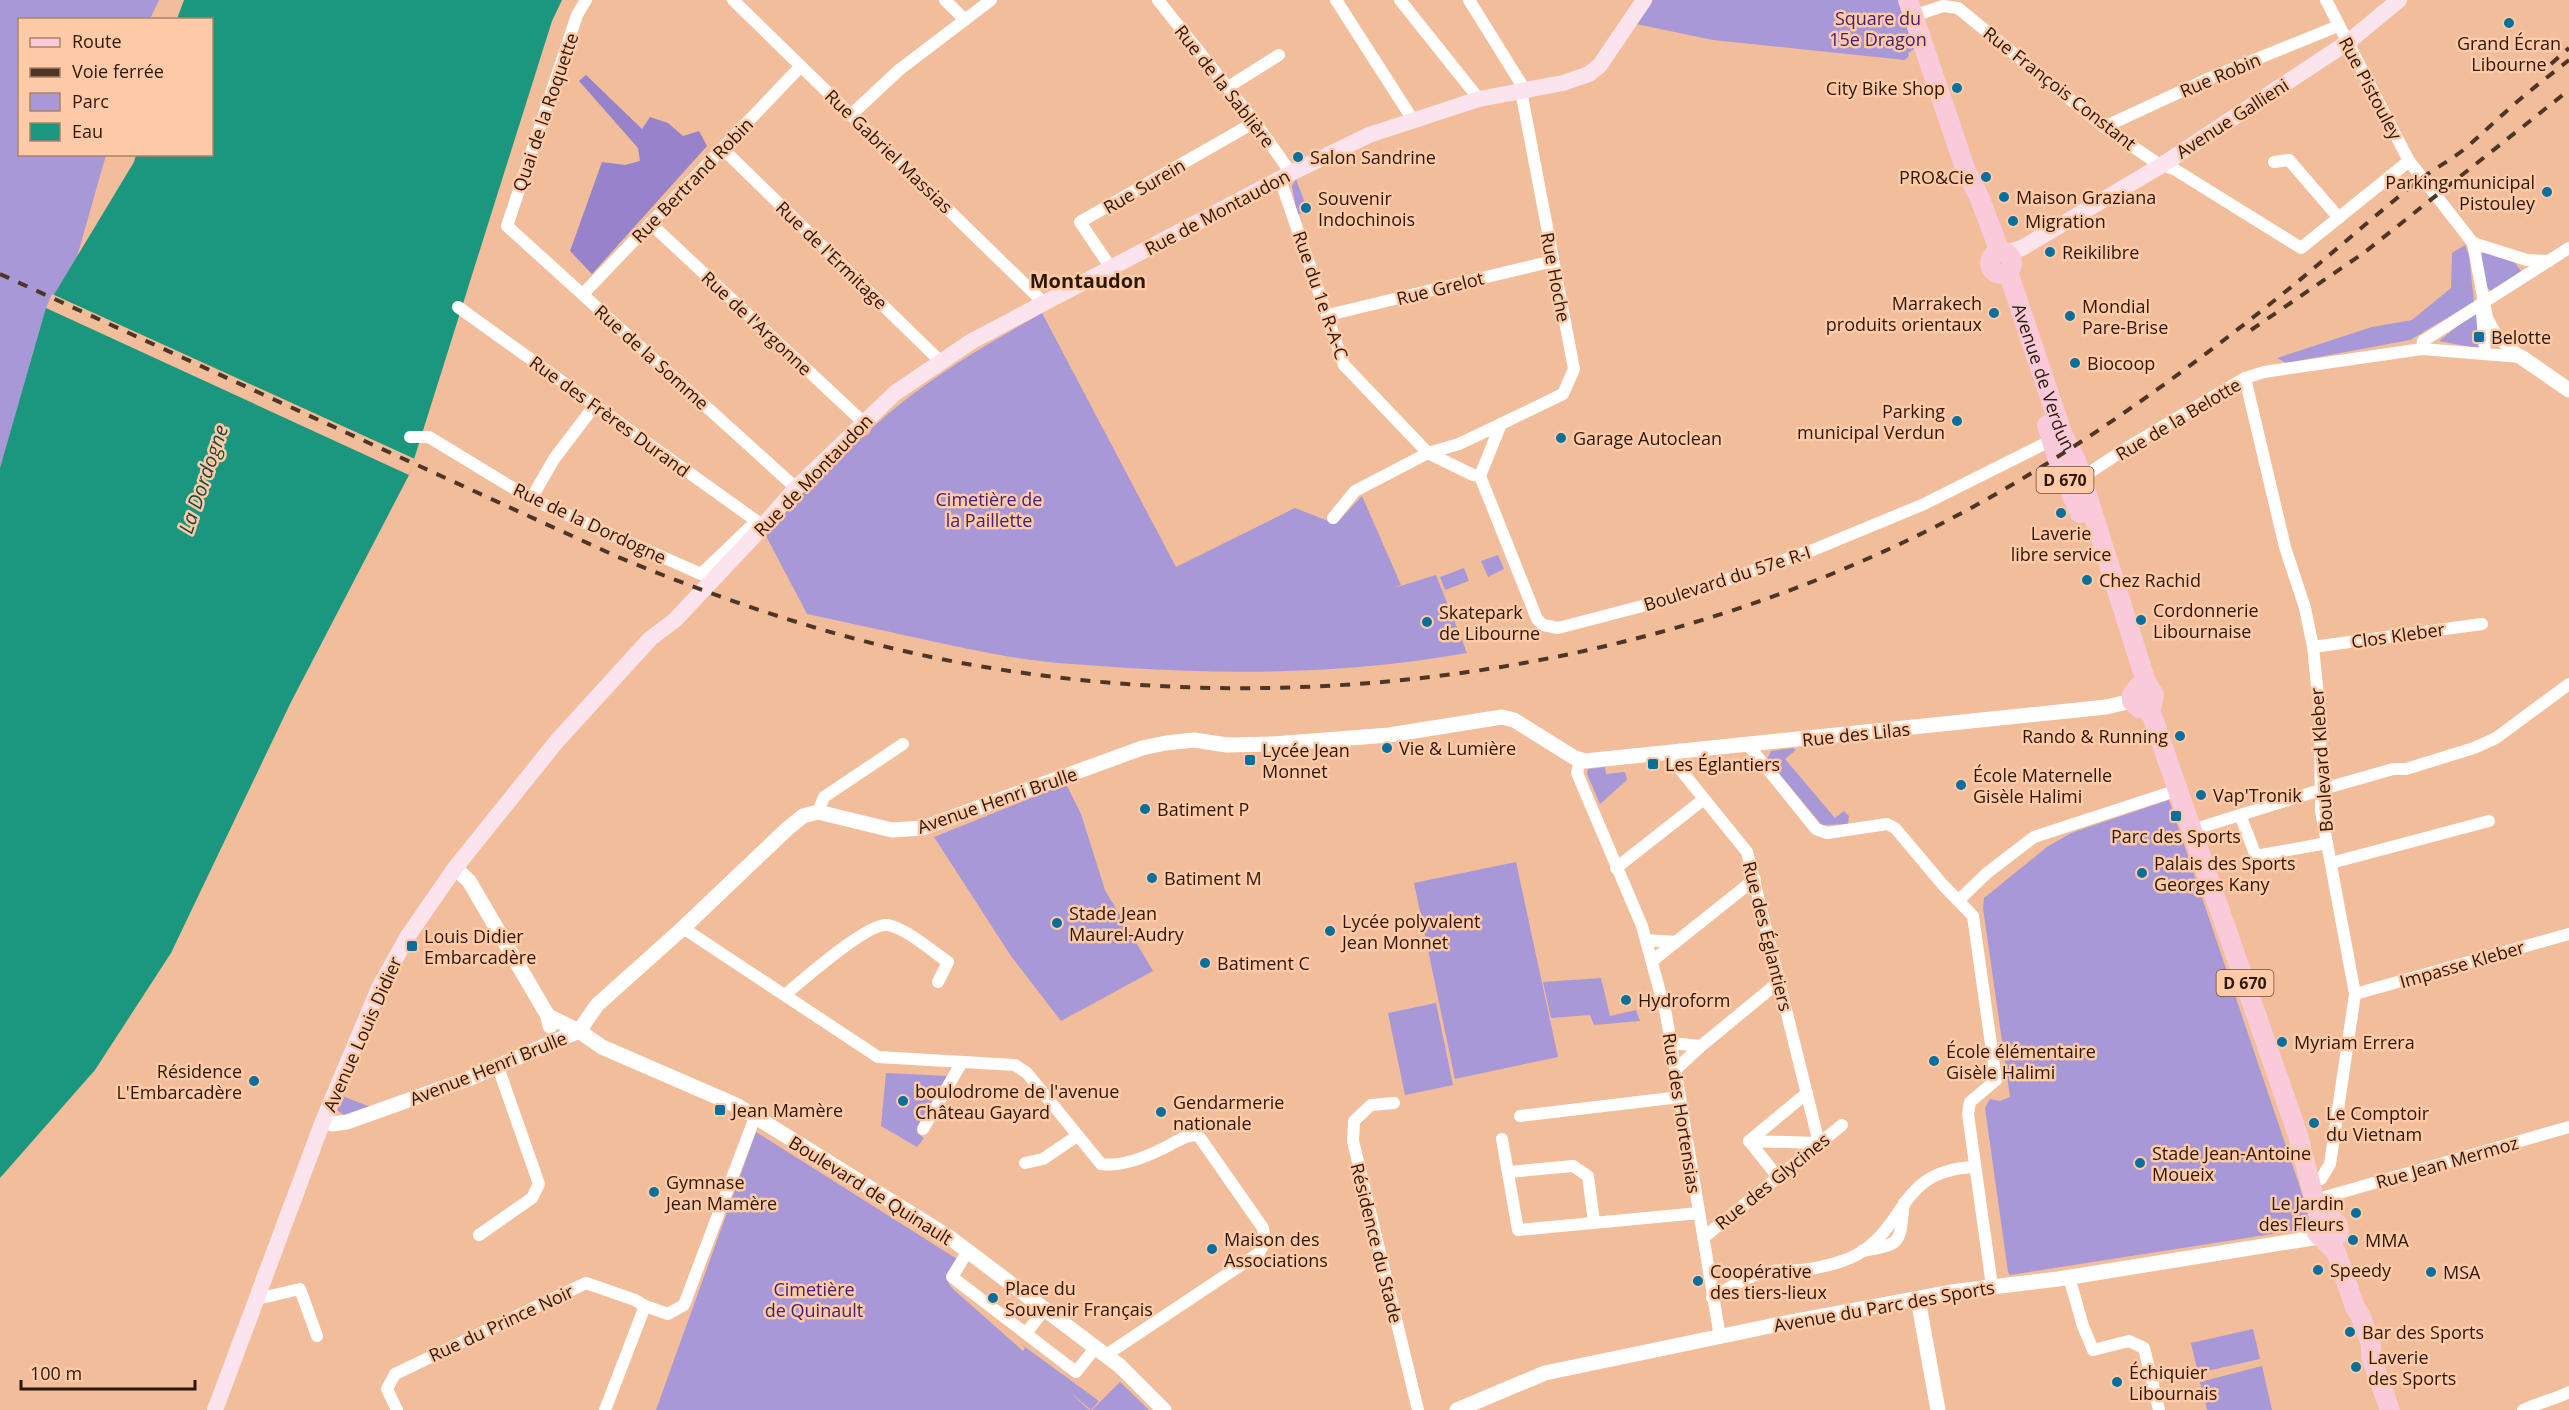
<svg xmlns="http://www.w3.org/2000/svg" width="2569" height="1410" font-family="'Open Sans',sans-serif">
<rect width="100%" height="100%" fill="#f1bd9a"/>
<g fill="#a898d7">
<polygon points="0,0 159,0 150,19 20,20 20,154 106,155 0,527"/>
<polygon points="1653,0 1899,0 1916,48 1908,53 1909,56 1905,60 1713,40 1636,24"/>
<polygon points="1296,179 1308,211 1297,215 1292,186"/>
<polygon points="2465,245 2469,256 2474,302 2410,340 2286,363 2277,358 2372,327 2412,320 2451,288 2452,253"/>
<polygon points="2484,251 2515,263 2521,271 2492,292 2485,286 2480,256"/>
<polygon points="2476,311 2482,349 2439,341"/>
<path d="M 1042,313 L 1176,567 L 1295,508 L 1336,524 L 1362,496 L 1401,585 L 1394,588 L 1436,575 L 1467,653 C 1352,673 1245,675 1128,668 C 1089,665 1050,664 1011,657 C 943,645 875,628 807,614 L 765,534 L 828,466 L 857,440 L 869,434 L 872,428 C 923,381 982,347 1042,313 Z"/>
<polygon points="1498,555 1504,569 1488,577 1481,561"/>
<polygon points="1464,568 1469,581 1445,590 1440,577"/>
<polygon points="1793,748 1796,750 1785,759 1835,818 1844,811 1849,816 1848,824 1822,825 1767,759 1771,751"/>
<polygon points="1605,767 1606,774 1625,772 1627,780 1600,804 1587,774 1588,769"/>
<polygon points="1066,784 1081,814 1105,890 1153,971 1061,1021 1011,956 934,837"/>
<polygon points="2169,800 2311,1220 2304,1229 2010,1275 2008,1272 1985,1108 1990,1099 2000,1101 2010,1097 1983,908 1984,898 2047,847 2071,833"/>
<polygon points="1516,862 1558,1057 1455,1079 1414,883"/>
<polygon points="1601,978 1610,1016 1636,1010 1640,1021 1594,1025 1590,1015 1551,1018 1543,982"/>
<polygon points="1436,1003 1453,1085 1405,1095 1388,1013"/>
<polygon points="886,1073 949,1076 917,1133 924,1138 917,1147 881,1126"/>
<polygon points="342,1096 373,1108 345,1116 337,1110"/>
<path d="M 756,1132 L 957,1259 C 950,1270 942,1278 953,1289 L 1023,1351 L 1025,1348 L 1021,1344 L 1099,1401 L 1091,1410 L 1070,1392 L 1089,1410 L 656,1410 Z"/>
<polygon points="2253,1329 2260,1359 2198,1373 2191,1343"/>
<polygon points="2262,1366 2272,1410 2207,1410 2200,1382"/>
<polygon points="1120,1382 1149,1410 1092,1410"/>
</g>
<polygon fill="#9783cb" points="586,75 642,129 650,117 668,123 683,136 699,131 707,146 592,274 570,251 602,162 625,165 640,161 638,148 579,81"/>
<polygon fill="#1c977f" points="184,0 562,0 552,21 409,475 291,702 171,953 95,1070 0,1178 0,468 46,308 134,162 136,155 212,154 212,20 177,19"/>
<polygon fill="#f1bd9a" points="52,294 415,459 409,475 46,308"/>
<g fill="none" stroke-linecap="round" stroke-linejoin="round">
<g stroke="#fff" stroke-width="12">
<polyline points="586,0 577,15 507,226 796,488"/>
<polyline points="733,0 1045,304"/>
<polyline points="945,0 965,20"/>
<polyline points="1158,0 1255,122 1291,173"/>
<polyline points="1336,0 1413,120"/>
<polyline points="1400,0 1479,99"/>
<polyline points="1469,0 1525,90"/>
<polyline points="2326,0 2409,161 2473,243 2487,318 2498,338 2521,357"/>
<polyline points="1913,16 1943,6 1958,8 2104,127 2157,163 2174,169 2301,248 2409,161"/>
<polyline points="1228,87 1279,55"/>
<polyline points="852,114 899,70 991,0"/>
<polyline points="2104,127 2210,78 2338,26"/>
<polyline points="722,148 941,362"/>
<polyline points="2274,162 2289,160 2339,218"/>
<polyline points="1280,179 1344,365 1428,453 1473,475 1480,476 1501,424 1459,444 1428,453 1355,491 1333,518"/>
<polyline points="650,223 863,422"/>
<polyline points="2473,243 2527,260 2549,261"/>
<polyline points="1111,268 1080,222 1255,122"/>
<polyline points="583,294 801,66"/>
<polyline points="458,307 762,525"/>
<polyline points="2482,312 2485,354"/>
<polyline points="1328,315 1553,261"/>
<polyline points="2422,349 2423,341 2569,248"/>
<polyline points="2245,378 2285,547 2305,608 2313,647 2320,716 2321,811 2355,994 2330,1164 2321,1179"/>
<polyline points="1501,424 1563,394 1574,369 1521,91"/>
<polyline points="410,437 429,437 531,499 701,574 749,528 762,525"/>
<polyline points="1480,476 1537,619 1543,625 1558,628 1677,597 1813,550 1922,505 2052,440"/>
<polyline points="2081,478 2130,446 2245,378 2264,372 2422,349 2521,357"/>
<polyline points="531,499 554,459 595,405"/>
<polyline points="2313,647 2482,624"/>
<polyline points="1748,745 1816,829 1827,833 1887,824 1895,828 1943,885 1973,916 1996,1080 1970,1102 1968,1114 1992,1286"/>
<polyline points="1667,753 1747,852 1819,1143 1749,1141"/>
<polyline points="1580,760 1577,773 1642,926 1666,1014 1720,1337"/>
<polyline points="818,812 824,797 903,744"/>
<polyline points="2240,815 2256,856 2327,843"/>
<polyline points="2192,830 2330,787 2393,769 2406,769 2474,748 2496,738 2569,684"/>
<polyline points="2331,863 2489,821"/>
<polyline points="1616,868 1704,799"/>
<polyline points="1959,900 1987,873 2034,837 2178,790"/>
<path d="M 683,928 L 878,1057 L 1015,1065 L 1027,1073 L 1101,1164 C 1120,1167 1146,1157 1164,1148 C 1176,1142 1184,1135 1198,1135 L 1263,1228 L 1265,1242 L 1259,1253 L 1106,1355"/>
<polyline points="1646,940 1676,942"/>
<polyline points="1652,961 1755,879"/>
<path d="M 786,994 C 804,979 868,922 888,925 C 907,929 932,951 948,962 L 938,982"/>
<polyline points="2355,994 2569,934"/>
<polyline points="1671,1043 1701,1046 1675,1070"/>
<polyline points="1701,1046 1780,981"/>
<polyline points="1394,1103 1371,1105 1354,1121 1353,1141 1418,1410"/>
<polyline points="1520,1116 1680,1097"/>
<polyline points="923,1129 962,1062"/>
<polyline points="1502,1139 1518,1230 1699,1213"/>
<polyline points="1025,1163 1043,1159 1077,1136"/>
<polyline points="1509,1172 1573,1166 1588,1176 1594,1222"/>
<polyline points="1778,1177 1749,1141 1807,1093"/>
<polyline points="2325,1197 2569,1127"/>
<polyline points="479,1235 532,1198 539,1184 498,1067"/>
<polyline points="1703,1238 1842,1125"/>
<polyline points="968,1251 952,1277 1076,1372 1096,1347"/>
<path d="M 1862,1251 C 1904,1244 1899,1243 1904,1203"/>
<polyline points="2069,1277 2083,1326 2093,1350 2129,1341 2144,1348 2159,1410"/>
<path d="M 1712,1298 C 1727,1289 1744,1278 1761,1273 C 1775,1269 1788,1271 1802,1270 C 1820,1268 1847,1262 1863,1251 C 1909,1219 1901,1170 1975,1167"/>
<polyline points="257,1299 300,1289 317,1336"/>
<polyline points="1026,1333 1045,1309"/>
<polyline points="397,1410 387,1389 395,1374 586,1283 635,1300 645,1306"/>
<polyline points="605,1410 645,1306 668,1314 684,1305 755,1117"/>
<path d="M 2523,1410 C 2539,1402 2554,1400 2569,1392"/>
</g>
<g stroke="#fff" stroke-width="15">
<polyline points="2521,357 2569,390"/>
<polyline points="455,868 469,881 548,1016 550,1026"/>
<polyline points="548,1016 579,1031 602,1047 738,1106 949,1237 1120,1366 1164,1410"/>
<polyline points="323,1121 332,1124 347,1122 468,1079 579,1031 597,1005 683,928 787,829 803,816 818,812 892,830 923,828 1142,748 1166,743 1194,740 1227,745 1273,744 1389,735 1502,717 1514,720 1575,758 1585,761 2106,707 2132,701"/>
<polyline points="1918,1299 1938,1410"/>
<polyline points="1457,1410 1545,1373 1775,1325 1951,1292 2058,1279 2319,1237"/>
</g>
<g stroke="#fbe4ed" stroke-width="16">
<polyline points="2005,253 2022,248 2162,165 2348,42 2399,0"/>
<polyline points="215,1410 323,1121 379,988 408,936 455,868 557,741 650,639 675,620 753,537 796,488 895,393 972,341 1291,173 1369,135 1479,99 1563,83 1589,74 1600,65 1644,0"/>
</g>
<g stroke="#f8cada" stroke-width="20">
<polyline points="1908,0 1966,171 1980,199 2000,252"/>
<circle cx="2001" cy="263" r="11"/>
<path id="s1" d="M 2008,272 L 2062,433 L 2076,460 L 2146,682 L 2154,695 L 2152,705 L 2146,709 L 2139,708 L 2132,701 L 2132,695 L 2138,687 L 2148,687"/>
<polyline points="2047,425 2063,476 2080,513"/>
<polyline points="2149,707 2298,1135 2320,1222"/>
<polyline points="2326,1241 2332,1240 2339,1234 2338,1225 2332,1219 2320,1222 2317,1233 2336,1252 2355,1307 2361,1317 2371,1344 2371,1357 2390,1410"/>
</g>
<g stroke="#4f3624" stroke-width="4" stroke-dasharray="10 10" stroke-linecap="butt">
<polyline points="2551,64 2569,48"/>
<path d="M 0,274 L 618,557 C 734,605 855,645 979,666 C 1333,727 1722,662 2030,474 C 2120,419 2203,358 2285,292 C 2332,254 2378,212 2426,175 C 2438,167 2450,160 2462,151 C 2479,137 2494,122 2510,108 C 2529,91 2549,76 2569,60"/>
<polyline points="2251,330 2365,252 2569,90"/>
</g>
</g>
<g fill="#076f9c" stroke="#ffcaa7" stroke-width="2">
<circle cx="2509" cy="23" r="6"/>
<circle cx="1957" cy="88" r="6"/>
<circle cx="1298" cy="157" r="6"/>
<circle cx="1986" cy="177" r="6"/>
<circle cx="2547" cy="192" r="6"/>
<circle cx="2004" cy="197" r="6"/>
<circle cx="1306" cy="208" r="6"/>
<circle cx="2013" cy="221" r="6"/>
<circle cx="2050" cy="252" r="6"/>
<circle cx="1994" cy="313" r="6"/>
<circle cx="2070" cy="316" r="6"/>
<rect x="2473" y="331" width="12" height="12" rx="3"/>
<circle cx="2075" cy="363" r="6"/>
<circle cx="1957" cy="421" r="6"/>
<circle cx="1561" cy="438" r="6"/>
<circle cx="2061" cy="513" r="6"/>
<circle cx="2087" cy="580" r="6"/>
<circle cx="2141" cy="620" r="6"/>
<circle cx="1427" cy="622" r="6"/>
<circle cx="2180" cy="736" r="6"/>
<circle cx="1387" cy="748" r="6"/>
<rect x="1244" y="754" width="12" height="12" rx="3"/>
<rect x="1647" y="758" width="12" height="12" rx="3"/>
<circle cx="1961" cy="785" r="6"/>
<circle cx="2201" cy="795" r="6"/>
<circle cx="1145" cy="809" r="6"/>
<rect x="2170" y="810" width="12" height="12" rx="3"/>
<circle cx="2142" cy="873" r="6"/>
<circle cx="1152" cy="878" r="6"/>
<circle cx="1057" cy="923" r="6"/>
<circle cx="1330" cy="931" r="6"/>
<rect x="406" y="940" width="12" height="12" rx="3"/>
<circle cx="1205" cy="963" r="6"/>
<circle cx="1626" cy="1000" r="6"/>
<circle cx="2282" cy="1042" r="6"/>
<circle cx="1934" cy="1061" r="6"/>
<circle cx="254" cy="1081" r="6"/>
<circle cx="903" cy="1101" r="6"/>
<rect x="714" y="1104" width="12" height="12" rx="3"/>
<circle cx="1161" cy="1112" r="6"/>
<circle cx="2314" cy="1123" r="6"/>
<circle cx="2140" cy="1163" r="6"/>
<circle cx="654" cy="1192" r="6"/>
<circle cx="2356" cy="1213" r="6"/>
<circle cx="2353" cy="1240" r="6"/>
<circle cx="1212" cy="1249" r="6"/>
<circle cx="2318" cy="1270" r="6"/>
<circle cx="2431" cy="1272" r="6"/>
<circle cx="1698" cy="1281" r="6"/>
<circle cx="993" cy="1298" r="6"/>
<circle cx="2350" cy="1332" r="6"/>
<circle cx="2356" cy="1367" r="6"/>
<circle cx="2117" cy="1382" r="6"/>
</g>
<g text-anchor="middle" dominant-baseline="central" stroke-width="5" stroke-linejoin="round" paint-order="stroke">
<g fill="#ffcaa7" stroke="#6b4d39" stroke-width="1.5">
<rect x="2036.5" y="467" width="57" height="26" rx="4.5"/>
<rect x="2216.5" y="970" width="57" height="26" rx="4.5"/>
</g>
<g font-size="16" font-weight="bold" fill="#2b180a">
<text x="2065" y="480">D 670</text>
<text x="2245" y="983">D 670</text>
</g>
<g font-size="18" fill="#412176" stroke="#ffcaa7">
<text x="1878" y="18">Square du<tspan x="1878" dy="21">15e Dragon</tspan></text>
<text x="989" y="499">Cimetière de<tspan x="989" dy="21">la Paillette</tspan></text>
<text x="814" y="1289">Cimetière<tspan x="814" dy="21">de Quinault</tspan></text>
</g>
<g font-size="18" fill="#2b180a" stroke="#ffcaa7" text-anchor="start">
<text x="2509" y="43" text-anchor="middle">Grand Écran<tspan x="2509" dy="21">Libourne</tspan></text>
<text x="1945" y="88" text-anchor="end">City Bike Shop</text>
<text x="1310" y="157">Salon Sandrine</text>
<text x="1974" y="177" text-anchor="end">PRO&amp;Cie</text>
<text x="2535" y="182" text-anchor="end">Parking municipal<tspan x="2535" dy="21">Pistouley</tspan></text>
<text x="2016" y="197">Maison Graziana</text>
<text x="1318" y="198">Souvenir<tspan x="1318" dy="21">Indochinois</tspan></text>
<text x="2025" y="221">Migration</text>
<text x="2062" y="252">Reikilibre</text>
<text x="1982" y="303" text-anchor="end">Marrakech<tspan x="1982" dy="21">produits orientaux</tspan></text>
<text x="2082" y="306">Mondial<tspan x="2082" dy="21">Pare-Brise</tspan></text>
<text x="2491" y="337">Belotte</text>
<text x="2087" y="363">Biocoop</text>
<text x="1945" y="411" text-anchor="end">Parking<tspan x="1945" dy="21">municipal Verdun</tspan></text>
<text x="1573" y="438">Garage Autoclean</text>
<text x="2061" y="533" text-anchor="middle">Laverie<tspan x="2061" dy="21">libre service</tspan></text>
<text x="2099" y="580">Chez Rachid</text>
<text x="2153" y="610">Cordonnerie<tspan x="2153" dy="21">Libournaise</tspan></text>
<text x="1439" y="612">Skatepark<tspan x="1439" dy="21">de Libourne</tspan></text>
<text x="2168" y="736" text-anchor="end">Rando &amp; Running</text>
<text x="1399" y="748">Vie &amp; Lumière</text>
<text x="1262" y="750">Lycée Jean<tspan x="1262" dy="21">Monnet</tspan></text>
<text x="1665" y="764">Les Églantiers</text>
<text x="1973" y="775">École Maternelle<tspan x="1973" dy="21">Gisèle Halimi</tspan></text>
<text x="2213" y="795">Vap'Tronik</text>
<text x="1157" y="809">Batiment P</text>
<text x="2176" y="836" text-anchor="middle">Parc des Sports</text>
<text x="2154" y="863">Palais des Sports<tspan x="2154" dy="21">Georges Kany</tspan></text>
<text x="1164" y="878">Batiment M</text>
<text x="1069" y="913">Stade Jean<tspan x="1069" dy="21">Maurel-Audry</tspan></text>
<text x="1342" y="921">Lycée polyvalent<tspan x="1342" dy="21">Jean Monnet</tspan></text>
<text x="424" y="936">Louis Didier<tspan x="424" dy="21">Embarcadère</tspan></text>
<text x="1217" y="963">Batiment C</text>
<text x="1638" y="1000">Hydroform</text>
<text x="2294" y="1042">Myriam Errera</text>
<text x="1946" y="1051">École élémentaire<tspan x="1946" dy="21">Gisèle Halimi</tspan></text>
<text x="242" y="1071" text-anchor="end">Résidence<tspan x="242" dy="21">L'Embarcadère</tspan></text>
<text x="915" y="1091">boulodrome de l'avenue<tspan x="915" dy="21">Château Gayard</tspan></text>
<text x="1173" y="1102">Gendarmerie<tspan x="1173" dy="21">nationale</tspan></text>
<text x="732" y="1110">Jean Mamère</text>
<text x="2326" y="1113">Le Comptoir<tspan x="2326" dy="21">du Vietnam</tspan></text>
<text x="2152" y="1153">Stade Jean-Antoine<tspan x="2152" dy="21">Moueix</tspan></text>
<text x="666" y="1182">Gymnase<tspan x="666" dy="21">Jean Mamère</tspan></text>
<text x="2344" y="1203" text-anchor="end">Le Jardin<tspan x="2344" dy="21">des Fleurs</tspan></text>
<text x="1224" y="1239">Maison des<tspan x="1224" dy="21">Associations</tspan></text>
<text x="2365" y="1240">MMA</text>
<text x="2330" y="1270">Speedy</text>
<text x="1710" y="1271">Coopérative<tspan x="1710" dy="21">des tiers-lieux</tspan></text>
<text x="2443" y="1272">MSA</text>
<text x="1005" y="1288">Place du<tspan x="1005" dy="21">Souvenir Français</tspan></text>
<text x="2362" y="1332">Bar des Sports</text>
<text x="2368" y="1357">Laverie<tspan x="2368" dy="21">des Sports</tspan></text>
<text x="2129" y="1372">Échiquier<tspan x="2129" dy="21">Libournais</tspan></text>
</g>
<g font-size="18" fill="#2b180a" stroke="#ffcaa7">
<text transform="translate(2220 75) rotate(-23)">Rue Robin</text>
<text transform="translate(1225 86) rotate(52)">Rue de la Sablière</text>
<text transform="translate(2060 88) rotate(38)">Rue François Constant</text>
<text transform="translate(2371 88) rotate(62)">Rue Pistouley</text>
<text transform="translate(545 112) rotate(-71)">Quai de la Roquette</text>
<text transform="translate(2232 118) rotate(-33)">Avenue Gallieni</text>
<text transform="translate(889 151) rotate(44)">Rue Gabriel Massias</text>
<text transform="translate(692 180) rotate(-46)">Rue Bertrand Robin</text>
<text transform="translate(1144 186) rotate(-30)">Rue Surein</text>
<text transform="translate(1217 212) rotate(-28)">Rue de Montaudon</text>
<text transform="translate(832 255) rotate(44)">Rue de l'Ermitage</text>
<text transform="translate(1556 277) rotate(79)">Rue Hoche</text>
<text transform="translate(1440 288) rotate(-14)">Rue Grelot</text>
<text transform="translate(1321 295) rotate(71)">Rue du 1e R-A-C</text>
<text transform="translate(757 323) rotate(43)">Rue de l'Argonne</text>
<text transform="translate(652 357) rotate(42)">Rue de la Somme</text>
<text stroke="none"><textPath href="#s1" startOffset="111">Avenue de Verdun</textPath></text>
<text transform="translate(610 416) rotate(36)">Rue des Frères Durand</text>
<text transform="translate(2178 419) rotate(-31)">Rue de la Belotte</text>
<text transform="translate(813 475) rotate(-46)">Rue de Montaudon</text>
<text transform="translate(590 523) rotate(25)">Rue de la Dordogne</text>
<text transform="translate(1727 578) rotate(-18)">Boulevard du 57e R-I</text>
<text transform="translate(2398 635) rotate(-8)">Clos Kleber</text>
<text transform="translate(1856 734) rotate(-6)">Rue des Lilas</text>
<text transform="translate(2321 760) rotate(-94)">Boulevard Kleber</text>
<text transform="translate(997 800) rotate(-19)">Avenue Henri Brulle</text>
<text transform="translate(1768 936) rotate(76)">Rue des Églantiers</text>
<text transform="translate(2462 964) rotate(-16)">Impasse Kleber</text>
<text transform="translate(362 1034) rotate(-66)">Avenue Louis Didier</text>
<text transform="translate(488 1068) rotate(-22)">Avenue Henri Brulle</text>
<text transform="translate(1682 1113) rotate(81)">Rue des Hortensias</text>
<text transform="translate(2447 1162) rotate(-16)">Rue Jean Mermoz</text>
<text transform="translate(1772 1181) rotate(-39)">Rue des Glycines</text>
<text transform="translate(871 1190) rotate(32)">Boulevard de Quinault</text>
<text transform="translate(1377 1243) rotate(76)">Résidence du Stade</text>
<text transform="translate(1884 1306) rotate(-10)">Avenue du Parc des Sports</text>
<text transform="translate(501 1323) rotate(-25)">Rue du Prince Noir</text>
</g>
<g font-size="20" font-weight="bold" fill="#2b180a" stroke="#ffcaa7">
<text x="1088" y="280">Montaudon</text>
</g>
<g font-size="20" font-style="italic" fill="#19493e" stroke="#ffcaa7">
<text transform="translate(203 479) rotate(-71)">La Dordogne</text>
</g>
</g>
<rect x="18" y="18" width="195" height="138" fill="#ffcaa7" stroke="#aa8368" stroke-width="1.5"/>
<rect x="30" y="38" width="30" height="9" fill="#f8cada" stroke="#aa8368" stroke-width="1.5"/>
<text x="72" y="48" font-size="18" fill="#2b180a">Route</text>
<rect x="30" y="68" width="30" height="9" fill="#4f3624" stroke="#aa8368" stroke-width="1.5"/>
<text x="72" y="78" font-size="18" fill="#2b180a">Voie ferrée</text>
<rect x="30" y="93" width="30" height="18" fill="#a898d7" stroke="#aa8368" stroke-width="1.5"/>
<text x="72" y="108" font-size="18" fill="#2b180a">Parc</text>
<rect x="30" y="123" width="30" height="18" fill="#1c977f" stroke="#aa8368" stroke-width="1.5"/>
<text x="72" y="138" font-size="18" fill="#2b180a">Eau</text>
<path d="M21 1380v9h174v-9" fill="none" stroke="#2b180a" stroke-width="3"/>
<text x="30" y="1380" font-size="18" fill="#2b180a" stroke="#ffcaa7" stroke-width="4.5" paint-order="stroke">100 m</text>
</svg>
